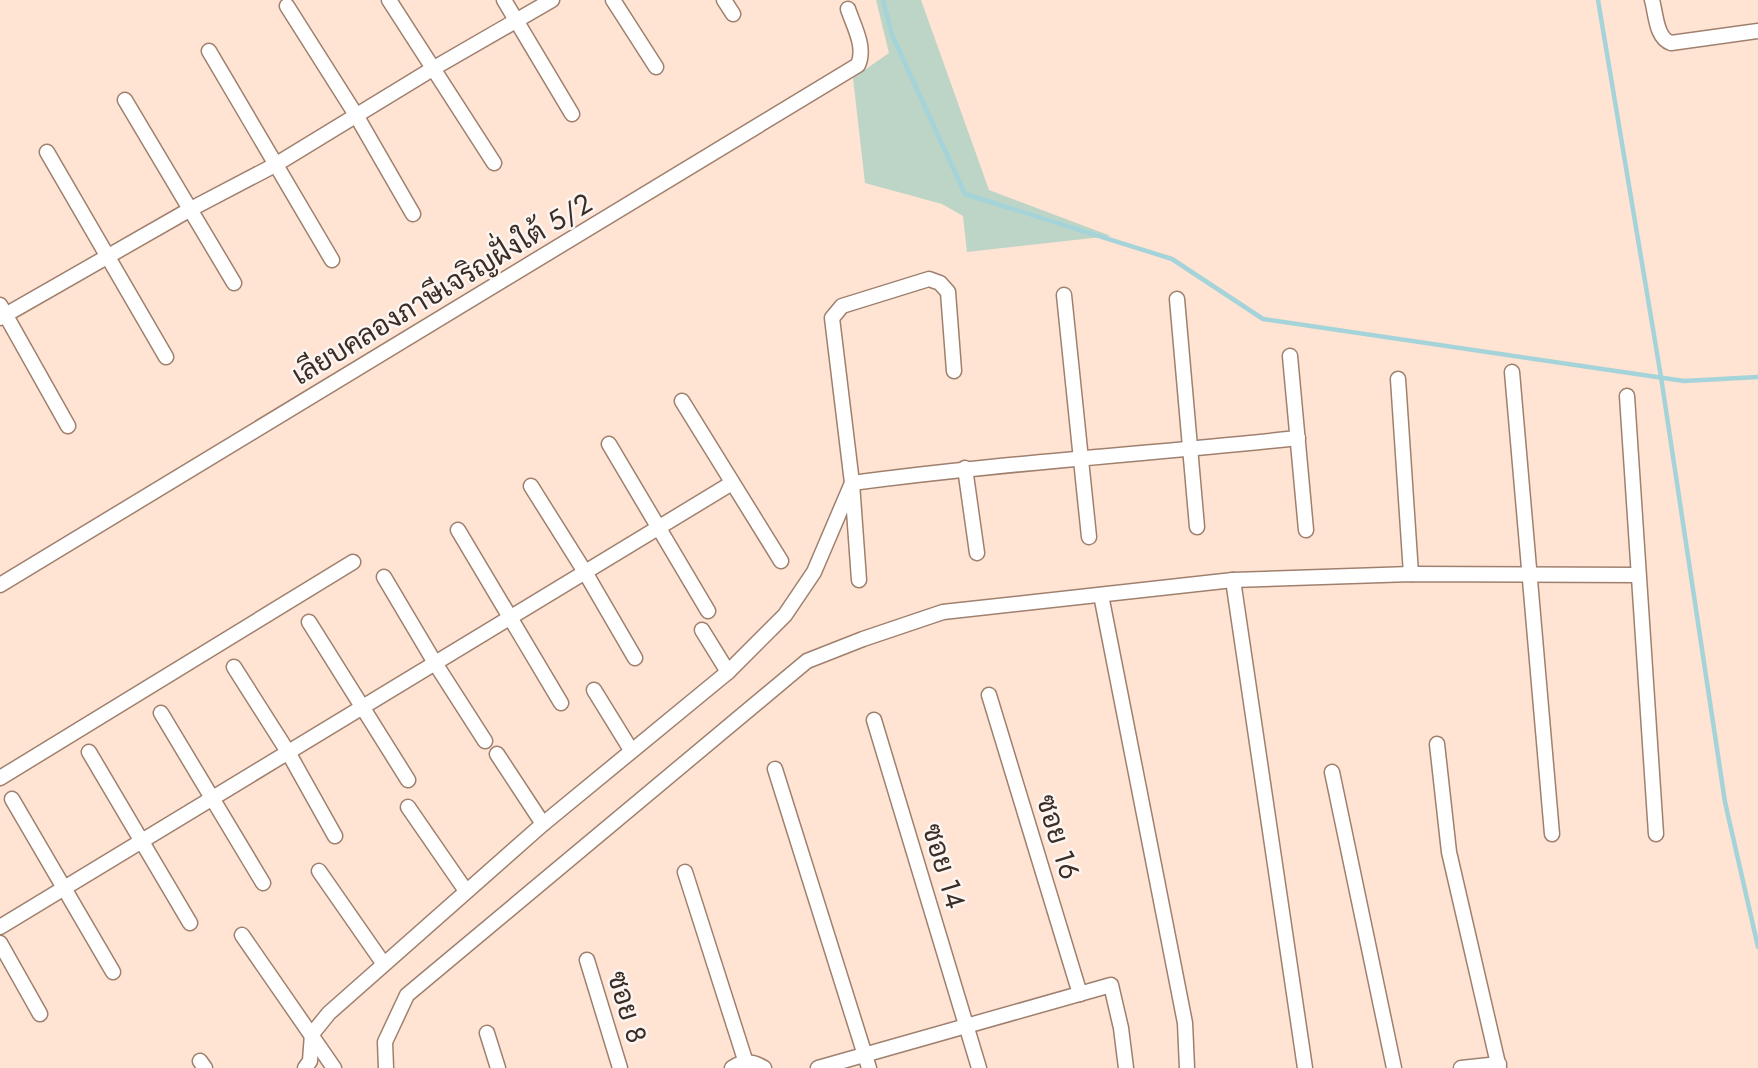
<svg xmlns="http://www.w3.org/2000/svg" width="1758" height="1068" font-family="Jost,Sarabun,sans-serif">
<rect width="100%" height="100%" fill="#ffe3d3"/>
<polygon fill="#bcd5c6" points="876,0 921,0 989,190 1111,236 967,252 963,216 942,204 865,183 853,78 889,53"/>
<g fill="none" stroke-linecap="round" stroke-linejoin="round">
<g stroke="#a4d3d9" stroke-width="4.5">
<polyline points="883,0 892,35 965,194 1172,259 1263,319 1684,381 1758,377"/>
<polyline points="1598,0 1661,377 1725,802 1758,947"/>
</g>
<defs>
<g id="minor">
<polyline points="389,0 494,163"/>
<polyline points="504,0 572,114"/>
<polyline points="613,0 656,67"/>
<polyline points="724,0 733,14"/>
<path d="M 1652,0 C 1656,14 1656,38 1671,43 L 1758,31"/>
<polyline points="287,6 356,115 413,214"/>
<polyline points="209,51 332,260"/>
<polyline points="125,100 234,283"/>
<polyline points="47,152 166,357"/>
<polyline points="1064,295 1089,537"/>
<polyline points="1177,299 1197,527"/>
<polyline points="0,305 68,426"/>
<polyline points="0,318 189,210 275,165 434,68 552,0"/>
<polyline points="1290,356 1306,530"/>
<polyline points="1512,372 1552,834"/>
<polyline points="1398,379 1411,574"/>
<polyline points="1627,396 1656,834"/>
<polyline points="682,401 781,561"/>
<polyline points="609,444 708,611"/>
<polyline points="965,468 977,553"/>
<polyline points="531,486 585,572 635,658"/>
<polyline points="458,530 561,703"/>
<polyline points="384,577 435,663 485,741"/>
<polyline points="859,580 852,483 832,318 842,306 929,279 940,283 948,292 954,371"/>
<polyline points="1233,580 1305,1068"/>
<path d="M 0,585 L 858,65 C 866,47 854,27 848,9"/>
<polyline points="1101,595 1185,1023 1187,1068"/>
<polyline points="309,622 408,780"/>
<polyline points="702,630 728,672"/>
<polyline points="234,667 288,752 335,836"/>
<polyline points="594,690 631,750"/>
<polyline points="989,695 1080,994"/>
<polyline points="161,713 263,883"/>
<polyline points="874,720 979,1068"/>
<polyline points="1437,744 1449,852 1499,1068"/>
<polyline points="89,752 190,923"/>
<polyline points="497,754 543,824"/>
<polyline points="775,769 869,1068"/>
<polyline points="1332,772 1394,1068"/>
<polyline points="0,778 353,562"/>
<polyline points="12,799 113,972"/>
<polyline points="408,807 466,891"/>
<polyline points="319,871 383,963"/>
<polyline points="685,872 746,1063"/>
<polyline points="0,927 732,483"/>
<polyline points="242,935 334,1068"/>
<polyline points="0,943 40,1014"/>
<polyline points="587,960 620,1068"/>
<polyline points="487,1033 498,1068"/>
<polyline points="200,1061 205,1068"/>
<path d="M 305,1068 L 310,1061 L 312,1034 L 329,1013 L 543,824 L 728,672 L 785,615 L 814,572 L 852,483 C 1000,463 1149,454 1298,438"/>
<polyline points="386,1068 385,1042 407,995 807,661 863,639 943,612 1233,580 1411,574 1638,575"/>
<path d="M 732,1068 C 742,1061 753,1061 764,1068"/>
<polyline points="818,1068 1111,985 1121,1028 1126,1068"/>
<polyline points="1461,1068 1499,1064"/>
</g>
</defs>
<use href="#minor" stroke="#9f806e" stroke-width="17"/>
<use href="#minor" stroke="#fff" stroke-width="14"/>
</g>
<g text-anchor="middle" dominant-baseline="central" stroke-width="5" stroke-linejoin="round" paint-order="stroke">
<g font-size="28" fill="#3a2d26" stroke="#fcf5f1">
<text transform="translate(442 289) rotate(-31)">เลียบคลองภาษีเจริญฝั่งใต้ 5/2</text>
<text transform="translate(1058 837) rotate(73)">ซอย 16</text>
<text transform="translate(944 866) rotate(73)">ซอย 14</text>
<text transform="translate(627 1007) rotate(73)">ซอย 8</text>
</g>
</g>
</svg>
